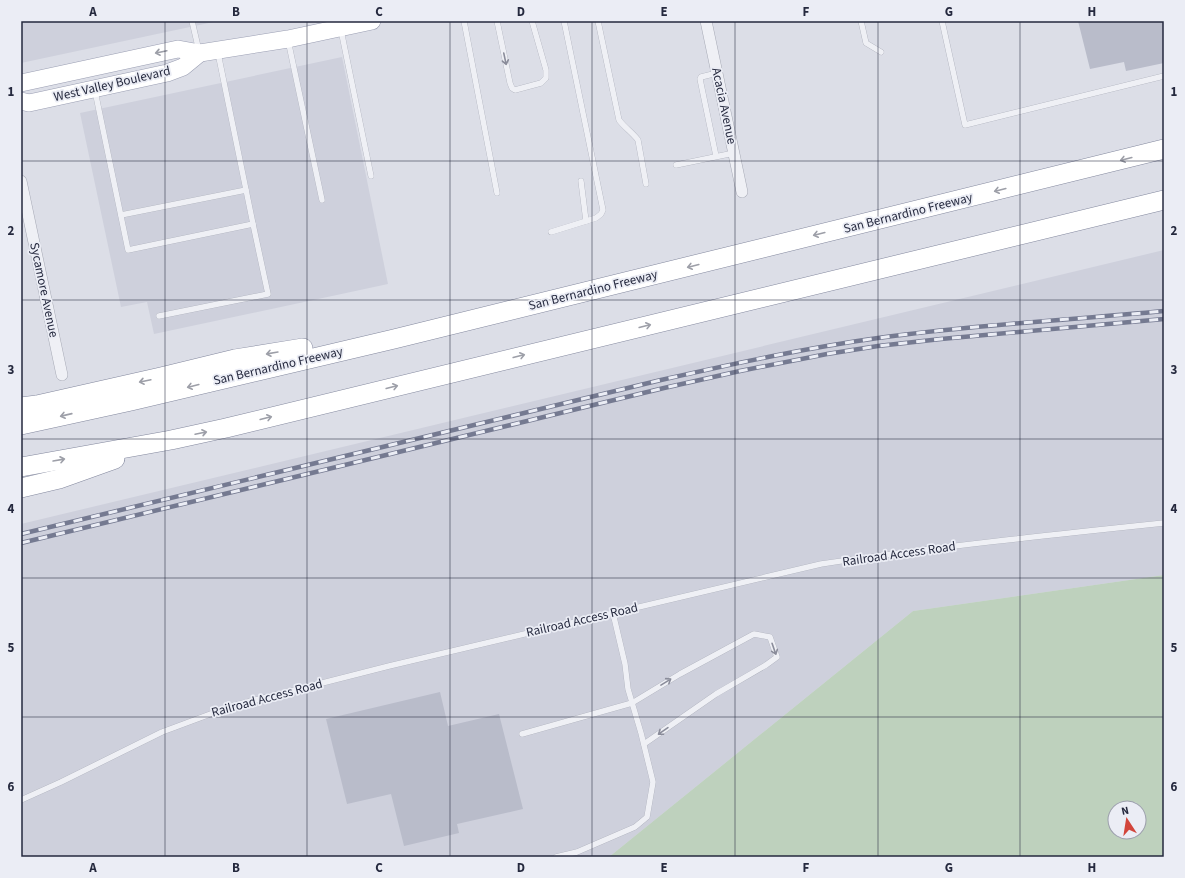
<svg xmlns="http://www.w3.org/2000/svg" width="1185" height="878" font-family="'Source Sans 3',sans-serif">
<rect width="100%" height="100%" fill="#dcdee7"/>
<g fill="#ced0dc">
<polygon points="21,21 218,21 21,63"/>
<polygon points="342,57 388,284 154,334 147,302 121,307 80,113"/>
<polygon points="1164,250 1164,575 913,611 609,857 21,857 21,524"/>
</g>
<path fill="#bed1bd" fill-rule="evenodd" d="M 1164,575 L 1164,857 L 609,857 L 913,611 ZM 1115,808 L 1139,808 L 1139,832 L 1115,832 Z"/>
<g fill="#b9bcca">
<polygon points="1078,21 1164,21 1164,63 1126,71 1124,62 1090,69"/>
<polygon points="440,692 448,726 499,714 523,809 457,824 459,833 404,846 391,794 347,804 326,719"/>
</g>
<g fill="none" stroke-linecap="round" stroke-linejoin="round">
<defs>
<g id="lane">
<polyline points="192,21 199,51"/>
<polyline points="464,21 497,193"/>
<polyline points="497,21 510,83 512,88 515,90 541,83 546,78 546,70 532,21"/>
<path d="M 598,21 L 619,120 C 625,128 632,132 638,140 L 646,184"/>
<polyline points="861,21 866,43 881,52"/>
<polyline points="942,21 965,125 1164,76"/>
<polyline points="341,30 371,176"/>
<polyline points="288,40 322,200"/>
<polyline points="95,91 128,250 253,224 218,53"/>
<polyline points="716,156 700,79 701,77 717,73"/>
<polyline points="676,165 734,153"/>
<polyline points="581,181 586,221"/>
<polyline points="121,215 246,190"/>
<polyline points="551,232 596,218 601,214 603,210 564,21"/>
<polyline points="159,316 268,294 253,224"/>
<polyline points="522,734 632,703 680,674 754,634 770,637 777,657 766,665 716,694 644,744"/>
<path d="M 21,800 L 61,782 L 162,732 L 232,706 L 389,666 L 821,564 C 935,547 1049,535 1164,523"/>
<polyline points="556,857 577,852 635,827 647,817 653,782 641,733 628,689 625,664 613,613"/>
</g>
<g id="street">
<polyline points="706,21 742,192"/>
<polyline points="21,181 62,375"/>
</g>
<g id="primary">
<polyline points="21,83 178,49 200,53 288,39 372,21"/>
<polyline points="21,101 29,103 167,73 183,67 200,53"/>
</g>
<g id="highway">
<polyline points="21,407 37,405 161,377 235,359 303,348"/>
<polyline points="21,425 131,401 394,339 1164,149"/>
<polyline points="21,467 171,440 226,428 1164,200"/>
<polyline points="21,488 59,479 115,459"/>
</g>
</defs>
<use href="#lane" stroke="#a5a8b4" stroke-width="6"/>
<use href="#street" stroke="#a5a8b4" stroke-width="12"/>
<use href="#primary" stroke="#9b9fb3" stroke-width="18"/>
<use href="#highway" stroke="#83889e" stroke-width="20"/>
<use href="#lane" stroke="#eff0f5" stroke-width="5.5"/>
<use href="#street" stroke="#eff0f5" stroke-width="11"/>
<use href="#primary" stroke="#fff" stroke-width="17"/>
<use href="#highway" stroke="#fff" stroke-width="19"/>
<defs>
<g id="rail">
<path d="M 21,534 L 661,380 C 733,364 805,348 878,338 C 973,325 1069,320 1164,311"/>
<polyline points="21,543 664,388 740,371 827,354 878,346 941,339 1164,319"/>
</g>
</defs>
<use href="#rail" stroke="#757a91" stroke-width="4.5"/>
<use href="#rail" stroke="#ebedf5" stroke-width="3" stroke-dasharray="9" stroke-linecap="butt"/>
</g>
<defs><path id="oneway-shaft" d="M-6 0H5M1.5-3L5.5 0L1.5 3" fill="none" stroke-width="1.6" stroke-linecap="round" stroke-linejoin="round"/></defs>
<g stroke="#9d9fa8">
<use href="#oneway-shaft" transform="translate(161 52) rotate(168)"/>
<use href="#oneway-shaft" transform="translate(1126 159) rotate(166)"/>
<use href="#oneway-shaft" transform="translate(1000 190) rotate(166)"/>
<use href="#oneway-shaft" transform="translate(819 234) rotate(166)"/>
<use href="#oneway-shaft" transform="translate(693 266) rotate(166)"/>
<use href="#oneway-shaft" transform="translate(645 326) rotate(-14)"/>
<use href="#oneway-shaft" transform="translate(272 353) rotate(170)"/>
<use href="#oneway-shaft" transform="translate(519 356) rotate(-14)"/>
<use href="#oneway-shaft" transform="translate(145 381) rotate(168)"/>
<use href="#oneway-shaft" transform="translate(193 386) rotate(166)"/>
<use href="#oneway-shaft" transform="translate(392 387) rotate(-14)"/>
<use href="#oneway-shaft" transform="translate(66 415) rotate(167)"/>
<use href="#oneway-shaft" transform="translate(266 418) rotate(-14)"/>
<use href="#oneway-shaft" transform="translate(201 433) rotate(-12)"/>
<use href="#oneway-shaft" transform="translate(59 460) rotate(-10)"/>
</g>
<g stroke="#8a8c9a">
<use href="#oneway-shaft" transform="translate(505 59) rotate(78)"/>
<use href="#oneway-shaft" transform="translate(774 649) rotate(71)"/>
<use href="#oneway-shaft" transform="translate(666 682) rotate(-32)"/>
<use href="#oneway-shaft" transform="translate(663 731) rotate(145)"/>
</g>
<path fill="none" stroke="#25293e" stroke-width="1" stroke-opacity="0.55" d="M 165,21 L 165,857M 307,21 L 307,857M 450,21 L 450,857M 592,21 L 592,857M 735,21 L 735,857M 878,21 L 878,857M 1020,21 L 1020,857M 21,161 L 1164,161M 21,300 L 1164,300M 21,439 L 1164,439M 21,578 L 1164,578M 21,717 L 1164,717"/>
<g text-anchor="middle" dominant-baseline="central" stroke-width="3.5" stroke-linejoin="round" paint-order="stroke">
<g font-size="13" fill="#25293e" stroke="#ebedf5">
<text transform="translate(112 84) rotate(-13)">West Valley Boulevard</text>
<text transform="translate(724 106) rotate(78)">Acacia Avenue</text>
<text transform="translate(908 213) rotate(-14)">San Bernardino Freeway</text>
<text transform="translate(44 290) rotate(78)">Sycamore Avenue</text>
<text transform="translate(593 290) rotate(-14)">San Bernardino Freeway</text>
<text transform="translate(278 366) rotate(-13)">San Bernardino Freeway</text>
<text transform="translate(899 554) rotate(-8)">Railroad Access Road</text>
<text transform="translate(582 620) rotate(-13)">Railroad Access Road</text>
<text transform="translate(267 698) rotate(-15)">Railroad Access Road</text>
</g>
</g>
<rect width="1185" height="878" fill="none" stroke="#ebedf5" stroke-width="44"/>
<g transform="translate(1127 820) rotate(348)"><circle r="19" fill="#ebedf5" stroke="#9c9fac"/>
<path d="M0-3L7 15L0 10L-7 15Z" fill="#d2453b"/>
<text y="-6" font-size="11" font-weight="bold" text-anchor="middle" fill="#25293e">N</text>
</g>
<rect x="22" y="22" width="1141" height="834" fill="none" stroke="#25293e" stroke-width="1.5"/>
<g font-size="13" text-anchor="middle" font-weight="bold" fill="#25293e">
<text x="93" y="16">A</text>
<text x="236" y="16">B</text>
<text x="379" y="16">C</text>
<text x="521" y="16">D</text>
<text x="664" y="16">E</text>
<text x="806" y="16">F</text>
<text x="949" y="16">G</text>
<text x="1092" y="16">H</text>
<text x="11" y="96">1</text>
<text x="1174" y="96">1</text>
<text x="11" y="235">2</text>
<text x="1174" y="235">2</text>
<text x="11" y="374">3</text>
<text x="1174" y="374">3</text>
<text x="11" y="513">4</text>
<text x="1174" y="513">4</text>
<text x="11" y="652">5</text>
<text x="1174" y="652">5</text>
<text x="11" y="791">6</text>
<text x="1174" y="791">6</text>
<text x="93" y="872">A</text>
<text x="236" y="872">B</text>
<text x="379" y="872">C</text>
<text x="521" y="872">D</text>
<text x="664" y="872">E</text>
<text x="806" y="872">F</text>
<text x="949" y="872">G</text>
<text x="1092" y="872">H</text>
</g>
</svg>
